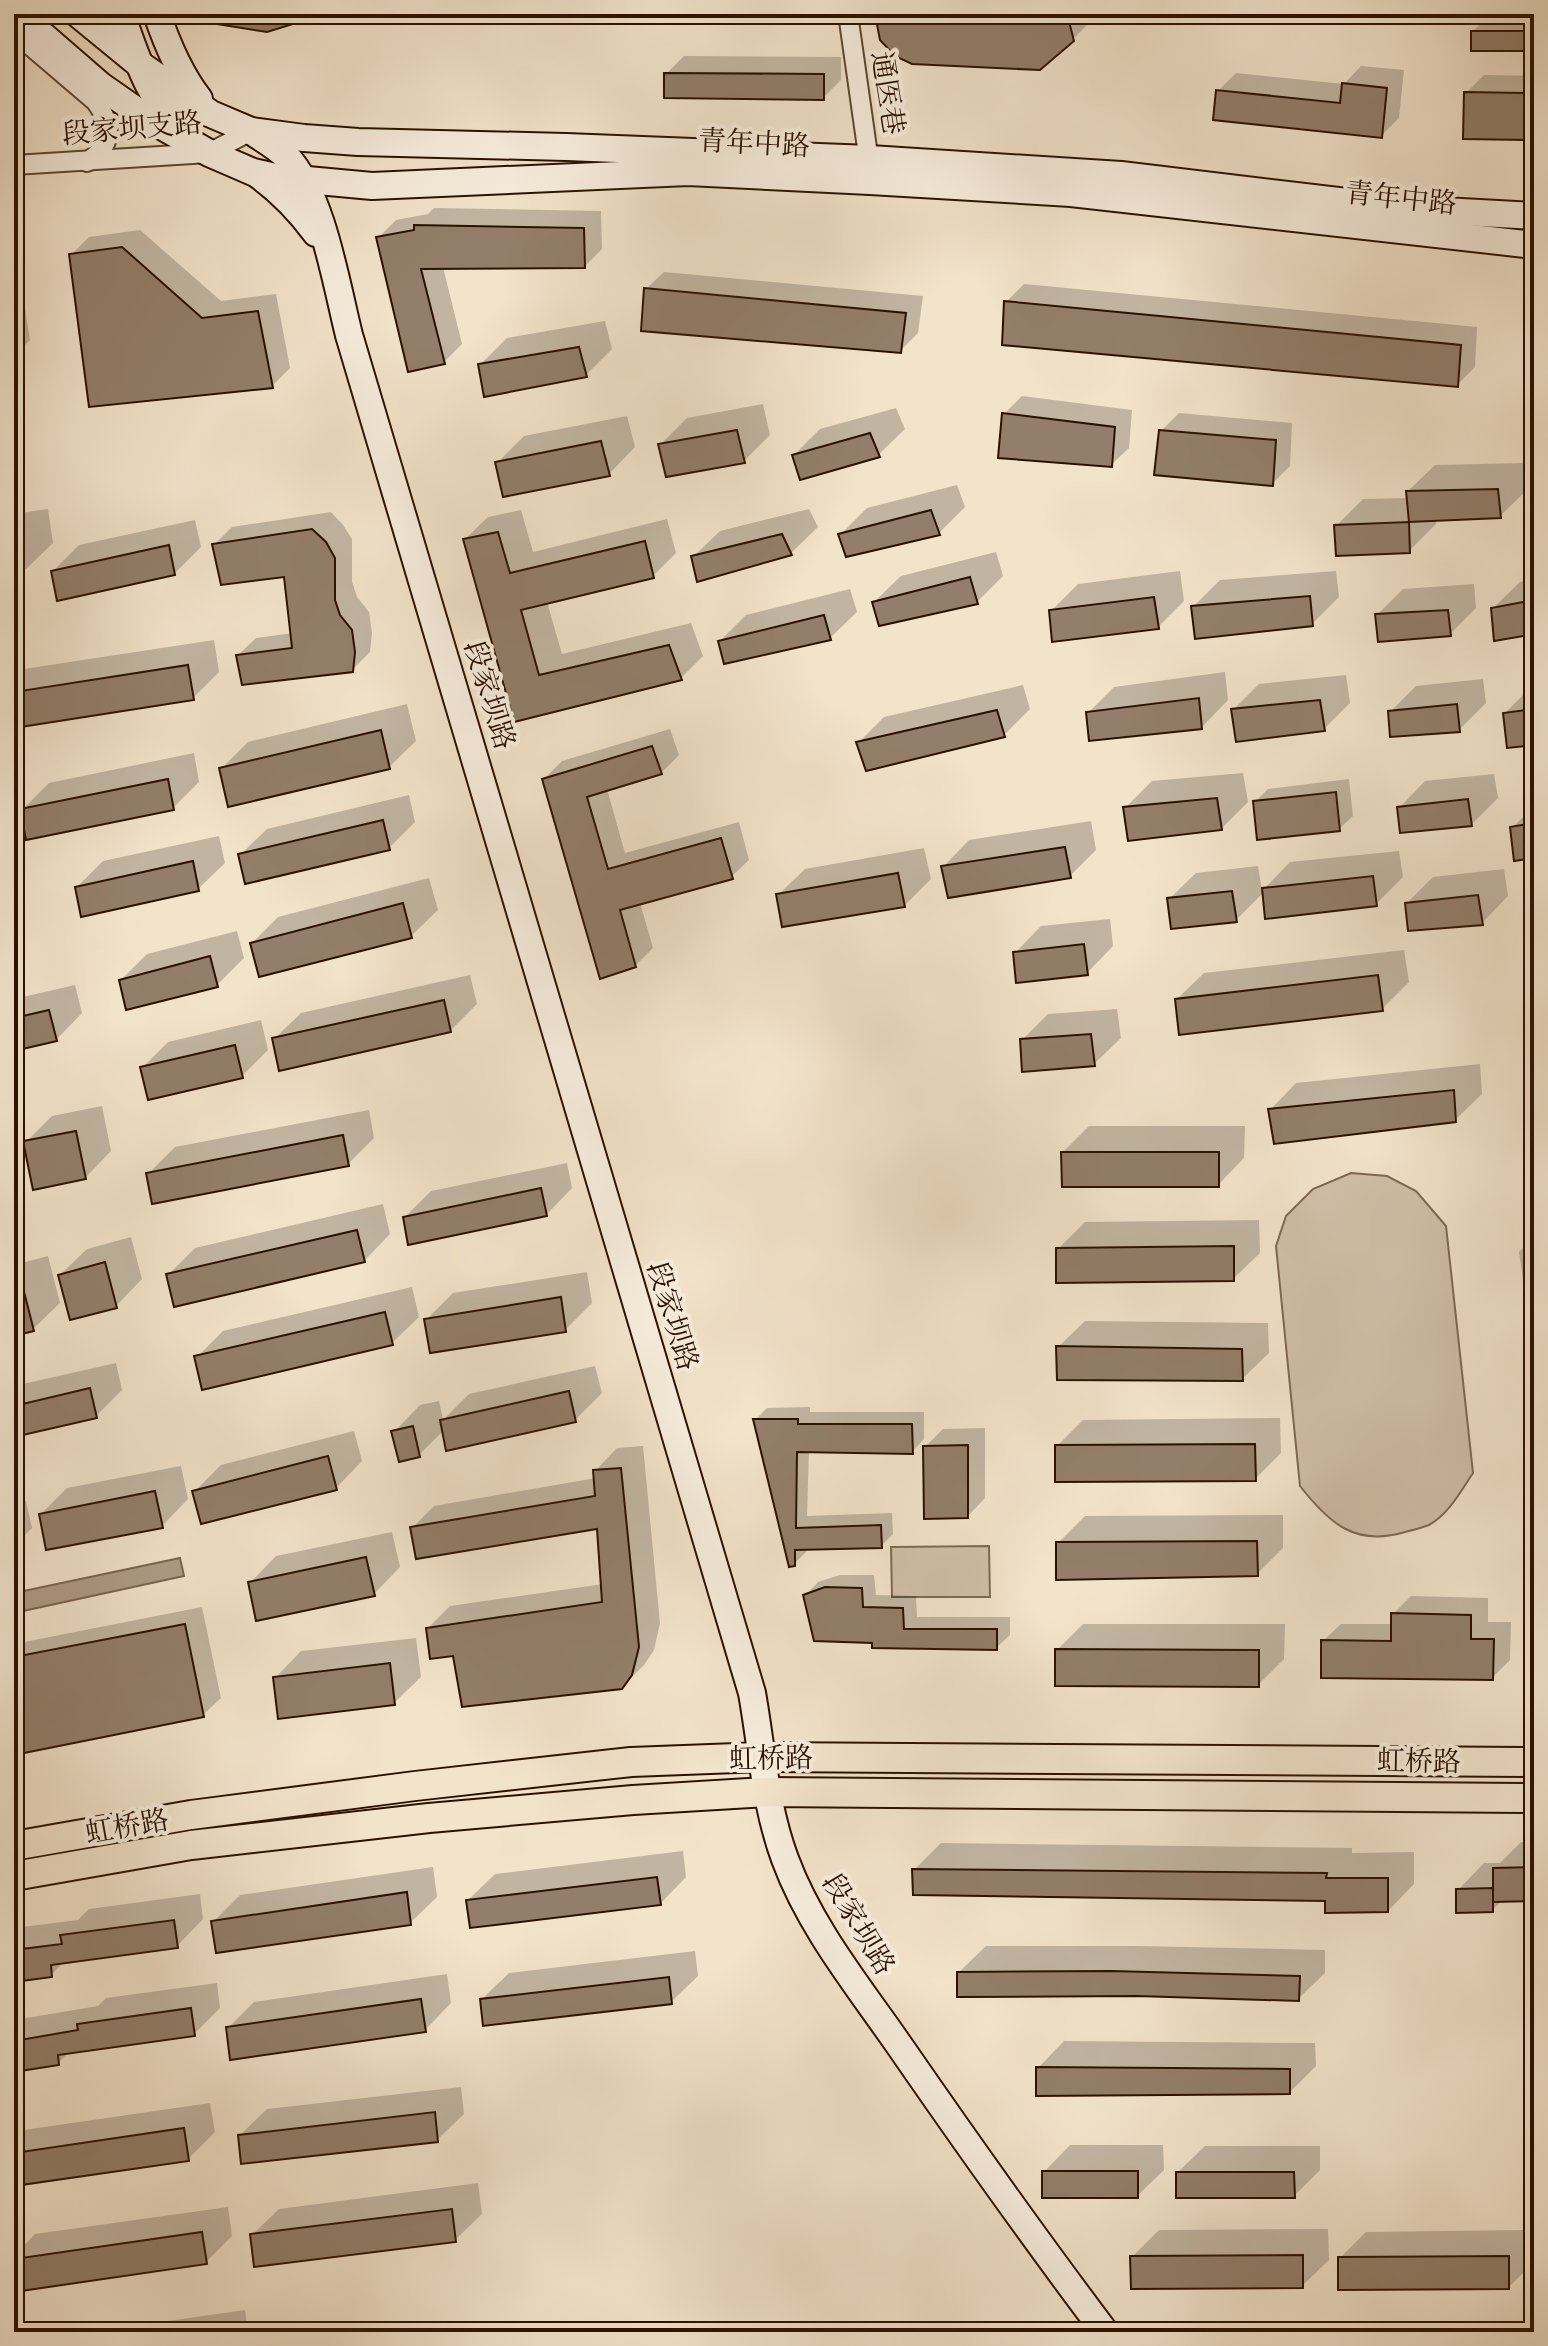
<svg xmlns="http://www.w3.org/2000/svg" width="1548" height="2346" font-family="'IM FELL Great Primer','Noto Serif SC',serif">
<rect width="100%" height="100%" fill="#f2e3cb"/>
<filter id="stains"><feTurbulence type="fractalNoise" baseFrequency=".0025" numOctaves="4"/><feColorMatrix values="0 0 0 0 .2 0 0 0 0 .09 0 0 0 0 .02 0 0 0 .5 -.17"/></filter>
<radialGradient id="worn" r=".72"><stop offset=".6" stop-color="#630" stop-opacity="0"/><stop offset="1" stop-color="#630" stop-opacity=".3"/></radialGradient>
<g fill="#d0bfa8" stroke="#7e6854" stroke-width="2">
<path d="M 1351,1173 L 1387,1176 L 1416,1191 L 1446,1226 L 1473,1473 C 1461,1491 1448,1515 1429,1525 C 1422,1528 1412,1530 1405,1532 C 1355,1547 1329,1523 1300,1486 L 1276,1246 L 1286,1216 L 1313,1189 Z"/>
<polygon points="989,1546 990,1597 892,1597 891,1547"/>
</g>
<polygon fill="#ae9c86" stroke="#7a6450" stroke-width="2" points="180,1558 184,1576 14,1613 14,1593"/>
<g fill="#0003">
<polygon points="877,14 1088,14 1090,22 1072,40"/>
<polygon points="1491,14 1534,14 1534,49 1473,31"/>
<polygon points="684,56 841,57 841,80 823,98 666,74"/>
<polygon points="1361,66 1404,70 1399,118 1381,136 1218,91 1236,73 1344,84"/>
<polygon points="1484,75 1534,76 1534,138 1466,93"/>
<polygon points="434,208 601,211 602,249 585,266 443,267 462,344 444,362 378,238 396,220 428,214"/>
<polygon points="140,230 221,301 276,294 290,368 272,386 71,255 89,237"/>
<polygon points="664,272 923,296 918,333 900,351 646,289"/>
<polygon points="1024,284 1477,327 1475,367 1457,385 1006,302"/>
<polygon points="24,302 30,340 14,356 14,303"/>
<polygon points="605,321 612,349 586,375 480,365 507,338"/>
<polygon points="1022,396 1132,410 1129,448 1111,465 1004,414"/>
<polygon points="763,404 770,435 744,461 660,445 687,418"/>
<polygon points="896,408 905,429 878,455 794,455 820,429"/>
<polygon points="1179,413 1292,423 1290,466 1272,484 1161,431"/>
<polygon points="627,416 635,447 609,474 497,463 524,436"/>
<polygon points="1524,463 1527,490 1500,516 1436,519 1436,524 1409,551 1336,526 1363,499 1409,498 1408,491 1435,465"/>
<polygon points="957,485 965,507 939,533 841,534 867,508"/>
<polygon points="48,509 53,543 26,569 14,571 14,514"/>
<polygon points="809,509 818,527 791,553 698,580 693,557 720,531"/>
<polygon points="521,510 533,552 667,519 676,553 653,576 547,602 562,654 691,623 703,656 681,678 515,719 465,539 488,517"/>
<polygon points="331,512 343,525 352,539 352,581 357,597 369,612 372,633 370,652 352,670 238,655 256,638 293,633 286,575 215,544 232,527"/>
<polygon points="195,520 201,547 174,574 53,571 79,545"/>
<polygon points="996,552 1003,576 977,602 874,602 901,576"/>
<polygon points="1180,571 1184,601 1158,627 1051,611 1078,584"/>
<polygon points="1336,571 1339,597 1312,624 1193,607 1220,580"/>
<polygon points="1534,579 1534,632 1493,608 1520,582"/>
<polygon points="1474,584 1476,608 1450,634 1377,615 1403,589"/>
<polygon points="850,589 857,612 830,638 725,662 720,641 746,615"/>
<polygon points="214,640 219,672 193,698 14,726 14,680 24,669"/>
<polygon points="1225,672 1228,700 1202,727 1088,713 1114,687"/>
<polygon points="1346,675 1350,703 1324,729 1233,710 1259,684"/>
<polygon points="1483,679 1486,703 1459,730 1390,712 1416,686"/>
<polygon points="1023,685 1030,709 1004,735 858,743 884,717"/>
<polygon points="1531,687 1534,687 1534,743 1505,713"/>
<polygon points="407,704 416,741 389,767 221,769 248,742"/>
<polygon points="670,729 679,755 661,773 607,789 625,853 739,822 749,860 731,877 640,903 653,948 635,966 544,779 562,761"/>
<polygon points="194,753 199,782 173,808 22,810 49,783"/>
<polygon points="1243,773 1248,802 1222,828 1125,808 1152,781"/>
<polygon points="1494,774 1498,798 1472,824 1399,808 1425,781"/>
<polygon points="1349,779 1353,816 1339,829 1255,802 1268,789"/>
<polygon points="409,795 415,822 389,848 240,855 267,829"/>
<polygon points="1534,806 1534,856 1513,827"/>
<polygon points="1091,821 1096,850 1070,876 943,867 969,840"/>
<polygon points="219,836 225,863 198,889 77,887 103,861"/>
<polygon points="924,848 931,879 905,905 778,895 805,869"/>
<polygon points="1399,851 1403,877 1376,904 1264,892 1236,920 1169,899 1196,873 1258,866 1262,891 1290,862"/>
<polygon points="1504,869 1508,896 1482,923 1407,903 1433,877"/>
<polygon points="429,878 438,910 411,936 252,943 278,917"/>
<polygon points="16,896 22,924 14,932 14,897"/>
<polygon points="1110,919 1113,946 1087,973 1015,953 1041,926"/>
<polygon points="1534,929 1534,966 1527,967 1525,938"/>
<polygon points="237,931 244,958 217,985 121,980 147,954"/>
<polygon points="1404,950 1409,982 1382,1009 1177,999 1204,973"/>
<polygon points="470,975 477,1004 450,1031 274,1039 301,1013"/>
<polygon points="75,985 82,1013 56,1040 14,1049 14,999"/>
<polygon points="1117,1009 1121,1038 1094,1064 1022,1040 1048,1014"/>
<polygon points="261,1020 268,1050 242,1076 142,1068 168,1042"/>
<polygon points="1480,1064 1482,1094 1455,1120 1270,1110 1296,1083"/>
<polygon points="102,1106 111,1151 85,1178 26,1142 52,1116"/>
<polygon points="369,1110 374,1138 348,1164 148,1174 175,1147"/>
<polygon points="1089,1126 1245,1126 1244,1158 1218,1185 1063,1152"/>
<polygon points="567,1163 572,1188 546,1215 405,1217 431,1191"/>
<polygon points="383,1204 390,1234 364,1261 168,1275 195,1248"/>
<polygon points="1259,1220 1260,1253 1233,1279 1058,1249 1085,1222"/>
<polygon points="131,1237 142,1279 116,1306 60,1275 87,1249"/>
<polygon points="1534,1237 1534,1285 1524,1286 1519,1252"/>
<polygon points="48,1256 60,1303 33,1329 14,1334 14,1265"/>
<polygon points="587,1272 592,1303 565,1330 426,1320 453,1293"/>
<polygon points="412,1287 419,1317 392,1343 197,1357 223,1331"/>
<polygon points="1085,1321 1268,1323 1269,1353 1242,1379 1058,1347"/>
<polygon points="116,1363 122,1390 96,1416 14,1435 14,1386"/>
<polygon points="595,1366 602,1393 575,1420 444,1430 419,1455 394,1432 420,1405 439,1401 443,1420 469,1394"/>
<polygon points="1534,1372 1534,1402 1532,1402 1528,1378"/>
<polygon points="810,1407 810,1412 924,1412 924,1439 912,1452 809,1450 807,1516 892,1513 893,1534 881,1546 806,1548 806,1552 794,1564 755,1420 767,1408"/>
<polygon points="1280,1418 1281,1453 1255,1479 1057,1446 1083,1420"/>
<polygon points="985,1428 985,1498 968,1516 925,1447 943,1429"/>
<polygon points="354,1431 362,1461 336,1488 195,1491 221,1465"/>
<polygon points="643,1446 660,1623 654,1650 644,1665 621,1688 455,1654 428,1628 450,1606 603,1584 599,1526 412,1528 434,1506 596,1478 595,1471 617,1448"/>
<polygon points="181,1466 188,1499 162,1526 41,1514 67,1488"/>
<polygon points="26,1501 32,1528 14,1546 14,1504"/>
<polygon points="1283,1515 1283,1548 1257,1574 1058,1543 1085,1516"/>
<polygon points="392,1532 400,1567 374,1594 250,1583 276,1556"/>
<polygon points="840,1575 874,1575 876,1595 916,1596 917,1617 1010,1617 1010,1635 996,1648 875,1641 805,1596 818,1582"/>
<polygon points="1411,1596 1488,1598 1488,1622 1511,1622 1510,1660 1492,1678 1323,1641 1341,1624 1393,1624 1393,1614"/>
<polygon points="202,1607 221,1698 203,1715 14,1753 14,1644"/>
<polygon points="1083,1624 1285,1624 1284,1659 1258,1685 1057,1650"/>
<polygon points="416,1638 421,1677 394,1703 275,1678 301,1651"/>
<polygon points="1521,1842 1534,1842 1534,1899 1503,1900 1492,1910 1458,1890 1484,1863 1500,1863"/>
<polygon points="941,1843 1352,1848 1352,1853 1414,1852 1414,1884 1388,1911 1327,1899 914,1870"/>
<polygon points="683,1851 686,1877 660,1904 468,1900 495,1874"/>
<polygon points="433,1867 437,1897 410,1923 213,1922 240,1895"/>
<polygon points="200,1894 203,1919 177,1946 65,1961 51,1975 14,1980 14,1928 78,1920 89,1909"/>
<polygon points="986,1946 1138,1946 1325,1950 1325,1973 1298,1999 959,1972"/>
<polygon points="695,1951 698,1976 671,2002 482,1999 509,1973"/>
<polygon points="447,1974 451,2003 425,2030 228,2028 254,2002"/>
<polygon points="217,1983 220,2008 194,2034 70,2051 58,2063 14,2070 14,2020 98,2006 106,1998"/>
<polygon points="1064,2041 1315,2043 1316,2066 1290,2092 1038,2068"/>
<polygon points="461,2087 464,2114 437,2140 240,2135 267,2109"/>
<polygon points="210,2103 215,2132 188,2159 14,2184 14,2134 17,2131"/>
<polygon points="1070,2145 1163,2145 1164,2170 1137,2196 1044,2172"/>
<polygon points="1205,2146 1320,2146 1320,2170 1294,2196 1178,2172"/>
<polygon points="478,2183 482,2214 455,2240 252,2235 279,2209"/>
<polygon points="228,2207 232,2236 206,2262 14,2290 14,2256 35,2234"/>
<polygon points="1328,2229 1329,2260 1302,2286 1132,2257 1159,2230"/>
<polygon points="1534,2230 1534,2262 1509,2287 1340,2258 1366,2232"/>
<polygon points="245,2310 248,2332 91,2332"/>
<polygon points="1308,2321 1308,2323 1534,2322 1534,2332 1201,2332 1212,2322"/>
</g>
<g fill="#927e6a" stroke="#2b1100" stroke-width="2">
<polygon points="211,14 311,14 312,18 267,32 210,23"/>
<polygon points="875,14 1067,14 1074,41 1040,70 912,64 895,56 880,40"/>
<rect x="1471" y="31" width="63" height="20"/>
<polygon points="664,73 824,74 824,100 664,98"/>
<polygon points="1342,83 1387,88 1382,138 1213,120 1216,90 1340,103"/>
<polygon points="1464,92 1534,93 1534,140 1463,139"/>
<polygon points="414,225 584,228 585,268 421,269 445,364 408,372 376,237 414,230"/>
<polygon points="122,247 202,318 258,311 273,388 89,407 69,254"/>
<polygon points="644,288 906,313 901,353 641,331"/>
<polygon points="1004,301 1461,345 1458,387 1002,345"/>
<polygon points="579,347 587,377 484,397 478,364"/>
<polygon points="1002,413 1115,427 1112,467 998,458"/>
<polygon points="737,430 745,463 666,477 658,444"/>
<polygon points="1159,430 1276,440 1273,486 1154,475"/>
<polygon points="870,433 880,457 800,480 792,455"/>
<polygon points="601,441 610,476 503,497 495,462"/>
<polygon points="1498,489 1501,518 1409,522 1406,491"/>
<polygon points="931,510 940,535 846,557 838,534"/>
<polygon points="1409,522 1410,553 1336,556 1334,525"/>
<polygon points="312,529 326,542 335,558 335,600 340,615 352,630 355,652 353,672 242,685 236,655 292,648 284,577 221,585 212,544"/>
<polygon points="498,532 510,573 645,541 654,578 521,610 539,675 669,645 682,680 514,722 463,539"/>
<polygon points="782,534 792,555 697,582 691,556"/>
<polygon points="169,545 175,575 57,601 51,571"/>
<polygon points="970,577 978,604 879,626 872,602"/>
<polygon points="1310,596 1313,626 1195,639 1191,606"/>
<polygon points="1154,597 1159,629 1052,642 1049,610"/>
<polygon points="1534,600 1534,634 1494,641 1491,608"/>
<polygon points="1448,610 1451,636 1378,642 1375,614"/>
<polygon points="824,615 831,640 724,664 718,641"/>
<polygon points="188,665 194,700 14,728 14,692"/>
<polygon points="1199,698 1202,729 1089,741 1086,712"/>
<polygon points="1320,700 1325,731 1236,742 1231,709"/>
<polygon points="1457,704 1460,732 1390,737 1388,711"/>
<polygon points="1534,709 1534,745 1507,748 1503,713"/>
<polygon points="997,710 1005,737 866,771 856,742"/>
<polygon points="381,730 390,769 228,807 219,768"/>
<polygon points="652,746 662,774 587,797 608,869 721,838 733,879 620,910 636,967 600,979 542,779"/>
<polygon points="168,779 174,810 26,840 20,809"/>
<polygon points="1336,792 1340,831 1257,840 1253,801"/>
<polygon points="1217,798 1222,830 1128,841 1123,807"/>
<polygon points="1468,799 1472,826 1400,833 1397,807"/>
<polygon points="383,820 390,850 245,884 238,854"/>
<polygon points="1534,823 1534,858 1514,861 1510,827"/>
<polygon points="1065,847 1071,878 948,898 941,866"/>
<polygon points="193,861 199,891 81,917 75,887"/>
<polygon points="898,873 905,907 782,927 776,894"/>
<polygon points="1373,876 1377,906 1265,919 1262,888"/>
<polygon points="1232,891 1237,922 1171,929 1167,898"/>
<polygon points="1478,895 1483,925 1408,931 1405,903"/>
<polygon points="403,903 412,938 259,977 250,943"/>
<polygon points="1084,944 1088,975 1016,983 1013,952"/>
<polygon points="210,956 218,987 126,1010 119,980"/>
<polygon points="1378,975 1383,1011 1179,1035 1175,999"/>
<polygon points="444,1000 451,1032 279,1071 272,1038"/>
<polygon points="49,1010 57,1041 14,1051 14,1018"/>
<polygon points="1091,1034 1095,1066 1022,1072 1020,1039"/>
<polygon points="235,1045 243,1078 148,1100 140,1067"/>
<polygon points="1454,1090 1456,1122 1274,1144 1268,1109"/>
<polygon points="76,1131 86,1179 33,1190 23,1141"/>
<polygon points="343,1135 349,1166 152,1204 146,1173"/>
<polygon points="1061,1152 1219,1152 1219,1187 1062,1187"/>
<polygon points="541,1188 547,1216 408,1245 403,1217"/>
<polygon points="357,1230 365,1262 174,1307 166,1274"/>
<polygon points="1234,1246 1234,1281 1056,1283 1056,1248"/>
<polygon points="105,1262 117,1308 70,1320 58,1275"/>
<polygon points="20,1276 34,1331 14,1336 14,1277"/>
<polygon points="561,1297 566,1332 430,1353 424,1319"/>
<polygon points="385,1312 393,1345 202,1390 194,1356"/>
<polygon points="1056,1346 1242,1349 1243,1381 1057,1380"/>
<polygon points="90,1388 97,1418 14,1437 14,1406"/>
<polygon points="569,1391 576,1422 446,1451 440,1420"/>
<polygon points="753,1419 798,1419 798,1424 912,1424 913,1454 797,1452 796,1528 881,1525 882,1548 795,1550 795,1566 789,1567"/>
<polygon points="413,1426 420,1457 399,1462 391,1431"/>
<polygon points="1255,1444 1256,1481 1055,1482 1055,1445"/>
<polygon points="968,1445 968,1518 924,1519 923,1446"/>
<polygon points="328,1456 337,1490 201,1524 192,1491"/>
<polygon points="621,1468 639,1647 632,1675 622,1689 462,1707 453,1656 430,1659 426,1628 602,1602 597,1529 416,1559 410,1527 595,1496 593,1470"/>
<polygon points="155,1491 163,1528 46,1550 39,1514"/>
<polygon points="1257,1541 1258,1576 1056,1580 1056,1542"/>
<polygon points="366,1557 375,1596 256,1621 248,1582"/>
<polygon points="825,1587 862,1588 863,1607 903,1608 904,1629 997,1629 997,1650 872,1648 872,1643 814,1641 803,1595"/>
<polygon points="1391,1613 1471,1615 1471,1639 1494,1639 1493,1680 1321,1678 1321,1640 1391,1641"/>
<polygon points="185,1624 204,1717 14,1755 14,1657"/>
<polygon points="1055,1649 1259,1650 1259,1687 1055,1686"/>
<polygon points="390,1663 395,1705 278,1719 273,1677"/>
<polygon points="1534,1867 1534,1901 1493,1902 1493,1868"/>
<polygon points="912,1869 1327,1873 1326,1878 1388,1878 1388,1912 1325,1913 1325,1901 913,1895"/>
<polygon points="657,1877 661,1905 470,1928 466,1900"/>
<polygon points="1493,1888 1493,1912 1456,1913 1456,1889"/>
<polygon points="407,1892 411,1925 216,1953 211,1921"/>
<polygon points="174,1920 178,1948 51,1965 52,1977 14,1982 14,1950 62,1944 60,1935"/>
<polygon points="1111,1971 1300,1976 1299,2001 1137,1996 957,1997 957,1972"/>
<polygon points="669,1977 672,2004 483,2026 480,1999"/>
<polygon points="421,1999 426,2032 230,2060 226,2027"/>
<polygon points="191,2008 195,2036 58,2055 59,2065 14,2072 14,2041 78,2030 77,2024"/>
<polygon points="1036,2067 1290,2069 1290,2094 1036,2096"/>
<polygon points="435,2112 438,2142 241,2164 238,2135"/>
<polygon points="184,2128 189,2161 14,2186 14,2153"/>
<rect x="1042" y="2171" width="96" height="27"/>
<polygon points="1176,2172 1294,2172 1295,2198 1176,2198"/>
<polygon points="452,2209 456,2242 254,2267 250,2234"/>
<polygon points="202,2232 207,2264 14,2292 14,2259"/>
<polygon points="1303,2255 1303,2288 1131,2289 1130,2256"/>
<polygon points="1509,2256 1509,2289 1338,2290 1338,2257"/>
</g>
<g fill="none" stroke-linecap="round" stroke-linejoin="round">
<defs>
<g id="street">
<polyline points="848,14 870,169"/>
<path d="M 14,32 L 96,102 C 113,126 113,145 87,162"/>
<polyline points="14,165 209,153 251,131"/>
</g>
<g id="secondary">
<polyline points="18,14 101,86 144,116 209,153 253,172 275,177 372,186 688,172 870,181 1071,193 1534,245"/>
<polyline points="78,14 139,64 211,114 251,131 304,138 358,142 566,147 870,159 1121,175 1406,209 1534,216"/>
<path d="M 121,14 C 136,55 148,100 183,130"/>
<path d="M 157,14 C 167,44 179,73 199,99"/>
<path d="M 251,131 C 263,139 276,146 286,156 C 322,194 336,283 349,335 L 752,1693 C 762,1749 765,1805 785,1859 C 810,1927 858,1986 899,2045 C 966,2142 1034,2238 1105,2332"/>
<path d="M 257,174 C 281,191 299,210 316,233"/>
</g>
<g id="primary">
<polyline points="14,1846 191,1815 415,1786 631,1762 763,1757 1534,1762"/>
<polyline points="14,1876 191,1845 429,1818 633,1800 766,1792 1534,1798"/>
</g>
</defs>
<use href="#street" stroke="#5d4633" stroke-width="22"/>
<use href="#secondary" stroke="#2b1100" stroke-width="30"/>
<use href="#primary" stroke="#2b1100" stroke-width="32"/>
<use href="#street" stroke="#f7eddd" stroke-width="18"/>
<use href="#secondary" stroke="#f7eddd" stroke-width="26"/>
<use href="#primary" stroke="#f2e3cb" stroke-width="28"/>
</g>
<g text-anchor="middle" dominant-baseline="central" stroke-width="8" stroke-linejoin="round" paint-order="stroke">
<g font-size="28" fill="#2b1100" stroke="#f7eddd">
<text transform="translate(888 93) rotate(81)">通医巷</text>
<text transform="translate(132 128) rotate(-5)">段家坝支路</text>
<text transform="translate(754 143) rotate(3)">青年中路</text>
<text transform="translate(1401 198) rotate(6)">青年中路</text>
<text transform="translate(490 695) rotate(73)">段家坝路</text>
<text transform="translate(673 1316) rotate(73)">段家坝路</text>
<text transform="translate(771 1758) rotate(-1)">虹桥路</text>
<text transform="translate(1419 1761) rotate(1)">虹桥路</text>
<text transform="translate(127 1826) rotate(-10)">虹桥路</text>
<text transform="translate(859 1924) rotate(59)">段家坝路</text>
</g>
</g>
<rect width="1548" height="2346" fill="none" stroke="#f2e3cb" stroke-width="48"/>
<rect x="16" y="16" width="1516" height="2314" fill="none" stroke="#2b1100" stroke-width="4"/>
<rect x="24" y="24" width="1500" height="2298" fill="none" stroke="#2b1100" stroke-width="2"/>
<rect width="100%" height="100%" filter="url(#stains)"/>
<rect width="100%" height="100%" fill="url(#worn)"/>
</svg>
